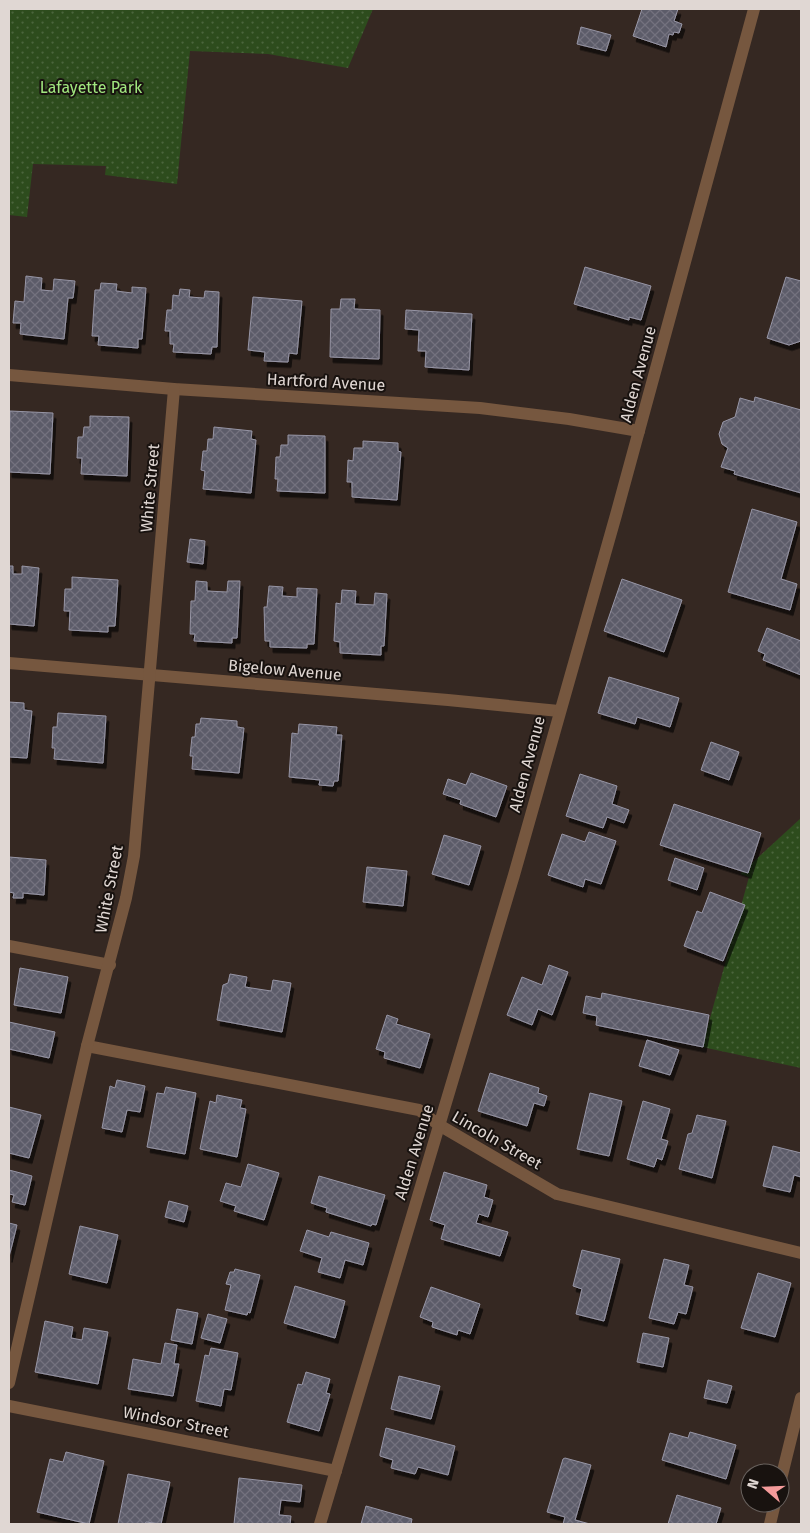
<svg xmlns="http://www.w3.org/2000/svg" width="810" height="1533" font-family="'Fira Sans',sans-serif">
<defs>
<pattern id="park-dots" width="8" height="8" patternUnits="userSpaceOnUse" patternTransform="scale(1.25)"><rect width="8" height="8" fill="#2d4c1d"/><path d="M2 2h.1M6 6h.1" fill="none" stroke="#4b653d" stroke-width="1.8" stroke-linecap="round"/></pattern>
<pattern id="building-cross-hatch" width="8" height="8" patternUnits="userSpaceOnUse" patternTransform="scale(1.25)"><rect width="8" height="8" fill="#5c5b69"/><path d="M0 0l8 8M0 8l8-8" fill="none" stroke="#73727e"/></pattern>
<filter id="shadow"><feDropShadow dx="3" dy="5.5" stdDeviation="0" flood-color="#0009"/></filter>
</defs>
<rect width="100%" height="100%" fill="#352822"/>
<g fill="url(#park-dots)">
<polygon points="9,9 373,9 348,68 268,54 190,51 177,184 105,175 106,166 33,164 27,217 9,215"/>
<polygon points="801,818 801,1068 702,1047 749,877 740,874"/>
</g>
<g fill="url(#building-cross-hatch)" stroke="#9796a6" filter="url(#shadow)">
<polygon points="642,9 678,9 674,21 682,24 679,33 674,32 673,35 669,34 666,47 633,36"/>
<polygon points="581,27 611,35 606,51 577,44"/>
<polygon points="585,267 651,286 641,320 629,317 629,320 574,304"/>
<polygon points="26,276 42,278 41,290 53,291 54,279 75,281 73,298 68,298 64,339 20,334 21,323 13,323 15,301 24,302"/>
<polygon points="786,277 801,281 801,341 789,345 767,338"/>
<polygon points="101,283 117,284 116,291 132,293 132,287 146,288 142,339 138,339 138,348 98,345 99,336 92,336 95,290 100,290"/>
<polygon points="180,289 190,290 189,297 204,298 205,291 219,292 217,347 212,347 211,354 173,352 174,344 170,344 170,331 165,331 167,310 172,310 173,295 179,296"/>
<polygon points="253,297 302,301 297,354 289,353 288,362 264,361 265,352 248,350"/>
<polygon points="341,299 355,299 354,309 380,310 379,359 330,357 331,309 340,309"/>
<polygon points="406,310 472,314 469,370 425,367 426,351 418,351 419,330 405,329"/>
<polygon points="755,397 801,410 801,493 734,474 735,471 721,467 728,448 722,444 719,434 723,422 735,417 740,398 754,402"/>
<polygon points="10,411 53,413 50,474 9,472"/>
<polygon points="90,416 129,417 127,476 81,474 82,458 77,458 78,437 83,437 84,427 90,427"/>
<polygon points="214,427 252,431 251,439 256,440 251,493 203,489 205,471 201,470 203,451 207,451 208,439 213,439"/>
<polygon points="288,435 325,436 325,493 277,491 278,479 275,479 276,457 280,457 281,445 288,445"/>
<polygon points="363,441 398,443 398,451 401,452 397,500 352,497 352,482 347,482 348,460 353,461 354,448 363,448"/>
<polygon points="752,509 797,522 781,579 797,584 790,610 728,592"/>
<polygon points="190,539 205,541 203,564 187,562"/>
<polygon points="9,566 13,566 13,574 22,574 22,566 39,568 34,626 9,624"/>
<polygon points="72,577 118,580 115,626 108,626 108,632 69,630 70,611 64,611 65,589 72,589"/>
<polygon points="622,579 682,600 664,652 604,631"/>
<polygon points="196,581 207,582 207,591 227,592 228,581 240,581 237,638 232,638 232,643 194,641 195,634 190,634 191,601 195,601"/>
<polygon points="269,586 283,587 282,596 297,597 297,588 317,589 314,644 307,644 307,648 270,647 270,641 265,641 264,607 267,607"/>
<polygon points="342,590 356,591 355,604 374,605 375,593 387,594 384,646 381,646 381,655 340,653 340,642 334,641 336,603 341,604"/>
<polygon points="767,628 801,641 801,675 763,660 765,654 758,651"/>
<polygon points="609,677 679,698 670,727 637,717 635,724 598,713"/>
<polygon points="9,702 24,703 24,710 32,711 27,758 9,757"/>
<polygon points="58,713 106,716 103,763 54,759 55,748 52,748 53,727 57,727"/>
<polygon points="201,718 237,721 237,727 244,728 239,773 192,769 193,756 190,756 192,737 195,737 196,724 200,724"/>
<polygon points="299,724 337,727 336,735 342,735 338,781 334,781 333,786 319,785 320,780 289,777 292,733 298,734"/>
<polygon points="711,742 739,752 729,780 701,770"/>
<polygon points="471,773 507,786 496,817 460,804 461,800 443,794 448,779 466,785"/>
<polygon points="580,774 617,786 612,804 629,810 624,823 607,817 603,828 566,816"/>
<polygon points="674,804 761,833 748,873 660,845"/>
<polygon points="589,832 616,841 601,884 585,879 583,887 548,875 562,834 585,842"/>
<polygon points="444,835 481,846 469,885 432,874"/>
<polygon points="9,857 46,860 44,895 23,893 23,898 13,898 14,893 9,892"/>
<polygon points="675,858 704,868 697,890 668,880"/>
<polygon points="367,867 407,871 403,906 363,902"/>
<polygon points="710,892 745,905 723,961 684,946 697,911 702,913"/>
<polygon points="549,965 568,972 552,1015 538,1009 532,1025 507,1015 522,977 542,985"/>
<polygon points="20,968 68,977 61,1013 14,1005"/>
<polygon points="230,974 247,977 245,987 271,991 273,980 291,983 282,1032 217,1020 223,985 228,983"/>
<polygon points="602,993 709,1015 703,1047 596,1025 597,1016 583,1013 586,996 601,999"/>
<polygon points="387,1015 398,1019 396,1024 430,1034 420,1068 384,1058 385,1052 376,1049"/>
<polygon points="9,1022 55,1032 49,1058 9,1049"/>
<polygon points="647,1040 679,1050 670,1075 639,1066"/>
<polygon points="490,1073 539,1088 538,1093 547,1096 544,1106 534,1103 527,1126 478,1111"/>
<polygon points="117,1080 145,1086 140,1112 127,1110 122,1132 102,1128 110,1086 115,1088"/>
<polygon points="166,1087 196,1093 185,1154 147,1147 157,1093 164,1094"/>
<polygon points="590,1093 622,1101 609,1156 577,1149"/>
<polygon points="217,1095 242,1100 240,1108 246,1109 237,1157 200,1149 210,1101 216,1103"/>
<polygon points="643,1101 670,1109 661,1139 668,1141 662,1160 657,1158 654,1167 627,1159"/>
<polygon points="9,1107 41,1115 29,1158 9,1153"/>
<polygon points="697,1115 726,1121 712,1178 679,1169 688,1134 692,1133"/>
<polygon points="773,1146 801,1153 801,1177 794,1175 790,1192 763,1186"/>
<polygon points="248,1164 279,1173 264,1220 234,1211 236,1206 220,1201 226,1183 241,1187"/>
<polygon points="9,1170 32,1176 25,1205 12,1202 14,1195 9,1194"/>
<polygon points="444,1172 487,1185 484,1197 493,1200 488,1217 479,1214 476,1223 508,1232 500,1256 441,1239 445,1225 430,1220"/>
<polygon points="319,1176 385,1195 376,1225 372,1224 371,1226 326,1212 327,1208 311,1203"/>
<polygon points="169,1201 188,1206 184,1222 165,1217"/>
<polygon points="9,1223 17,1225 9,1257"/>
<polygon points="80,1226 118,1235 107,1283 69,1274"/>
<polygon points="307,1230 329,1237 331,1232 369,1243 363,1265 345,1260 340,1278 318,1272 322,1258 300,1251"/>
<polygon points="582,1250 620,1259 604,1321 576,1314 582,1289 573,1286"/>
<polygon points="664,1259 689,1265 684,1285 693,1287 686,1314 678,1312 674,1324 649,1318"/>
<polygon points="235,1269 260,1275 250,1313 248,1312 247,1315 225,1310 231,1285 226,1284 230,1272 234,1272"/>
<polygon points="758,1273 791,1283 775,1337 741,1328"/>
<polygon points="295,1286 345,1301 335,1338 284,1323"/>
<polygon points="431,1287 480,1304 470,1334 458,1330 457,1335 432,1327 433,1322 420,1317"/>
<polygon points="177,1309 198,1313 192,1344 171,1340"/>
<polygon points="208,1314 227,1319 220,1343 201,1338"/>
<polygon points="45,1321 73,1327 71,1338 82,1340 84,1328 108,1332 98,1384 35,1372"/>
<polygon points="643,1333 669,1338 663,1367 637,1362"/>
<polygon points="165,1343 177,1345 174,1364 179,1364 173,1396 128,1389 133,1359 161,1364"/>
<polygon points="211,1348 238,1353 231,1390 224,1389 221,1406 196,1401 205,1355 209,1356"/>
<polygon points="306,1372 330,1379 326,1393 330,1394 319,1431 287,1422 298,1384 302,1385"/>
<polygon points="399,1376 440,1386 431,1419 391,1409"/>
<polygon points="708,1380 732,1386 727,1403 704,1398"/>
<polygon points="386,1428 455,1446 448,1475 418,1467 415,1474 391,1468 393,1460 380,1456 380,1454"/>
<polygon points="690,1432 736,1445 726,1479 662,1460 670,1433 688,1438"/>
<polygon points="66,1452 104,1461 89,1524 37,1512 50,1459 63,1462"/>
<polygon points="565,1458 591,1465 575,1520 590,1524 563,1524 565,1517 547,1512 563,1459"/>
<polygon points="128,1474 170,1482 161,1524 146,1522 145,1524 118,1524"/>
<polygon points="239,1478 302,1485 300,1502 281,1500 279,1515 291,1516 290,1524 234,1524"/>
<polygon points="677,1495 721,1508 716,1524 668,1524"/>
<polygon points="366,1506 412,1519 411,1524 361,1524"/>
</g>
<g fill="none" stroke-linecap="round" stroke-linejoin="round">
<g stroke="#76573f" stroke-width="12">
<polyline points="9,375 174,389 480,408 569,419 639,431"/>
<polyline points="9,663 448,700 559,711"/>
<polyline points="9,946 110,965"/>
<polyline points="87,1046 419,1110 439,1125 557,1194 801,1253"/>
<polyline points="9,1383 87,1046 126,898 134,856 174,389"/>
<polyline points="9,1406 336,1471"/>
<polyline points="780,1483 801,1398"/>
<polyline points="320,1524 514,875 616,515 754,9"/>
<polyline points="770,1524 775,1503"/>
</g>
</g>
<g text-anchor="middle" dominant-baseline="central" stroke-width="4" stroke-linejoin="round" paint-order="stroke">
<g font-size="16" fill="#a1e77f" stroke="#18120f">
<text x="91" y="87">Lafayette Park</text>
</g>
<g font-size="16" fill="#e0d7d3" stroke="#18120f">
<text transform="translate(638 374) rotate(-75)">Alden Avenue</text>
<text transform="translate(326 382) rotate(3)">Hartford Avenue</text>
<text transform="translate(150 488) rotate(-85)">White Street</text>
<text transform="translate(285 670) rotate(5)">Bigelow Avenue</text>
<text transform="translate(527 764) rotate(-75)">Alden Avenue</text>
<text transform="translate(109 889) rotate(-79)">White Street</text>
<text transform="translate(497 1140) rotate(30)">Lincoln Street</text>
<text transform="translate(414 1152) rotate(-73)">Alden Avenue</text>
<text transform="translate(176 1422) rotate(11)">Windsor Street</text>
</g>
</g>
<rect width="810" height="1533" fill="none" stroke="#e0d7d3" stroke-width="20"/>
<g transform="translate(765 1488) rotate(289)"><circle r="24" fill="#18120f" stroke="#68615d"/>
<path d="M0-4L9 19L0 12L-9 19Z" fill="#f59b9b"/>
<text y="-8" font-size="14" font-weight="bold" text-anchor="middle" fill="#e0d7d3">N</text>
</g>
</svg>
